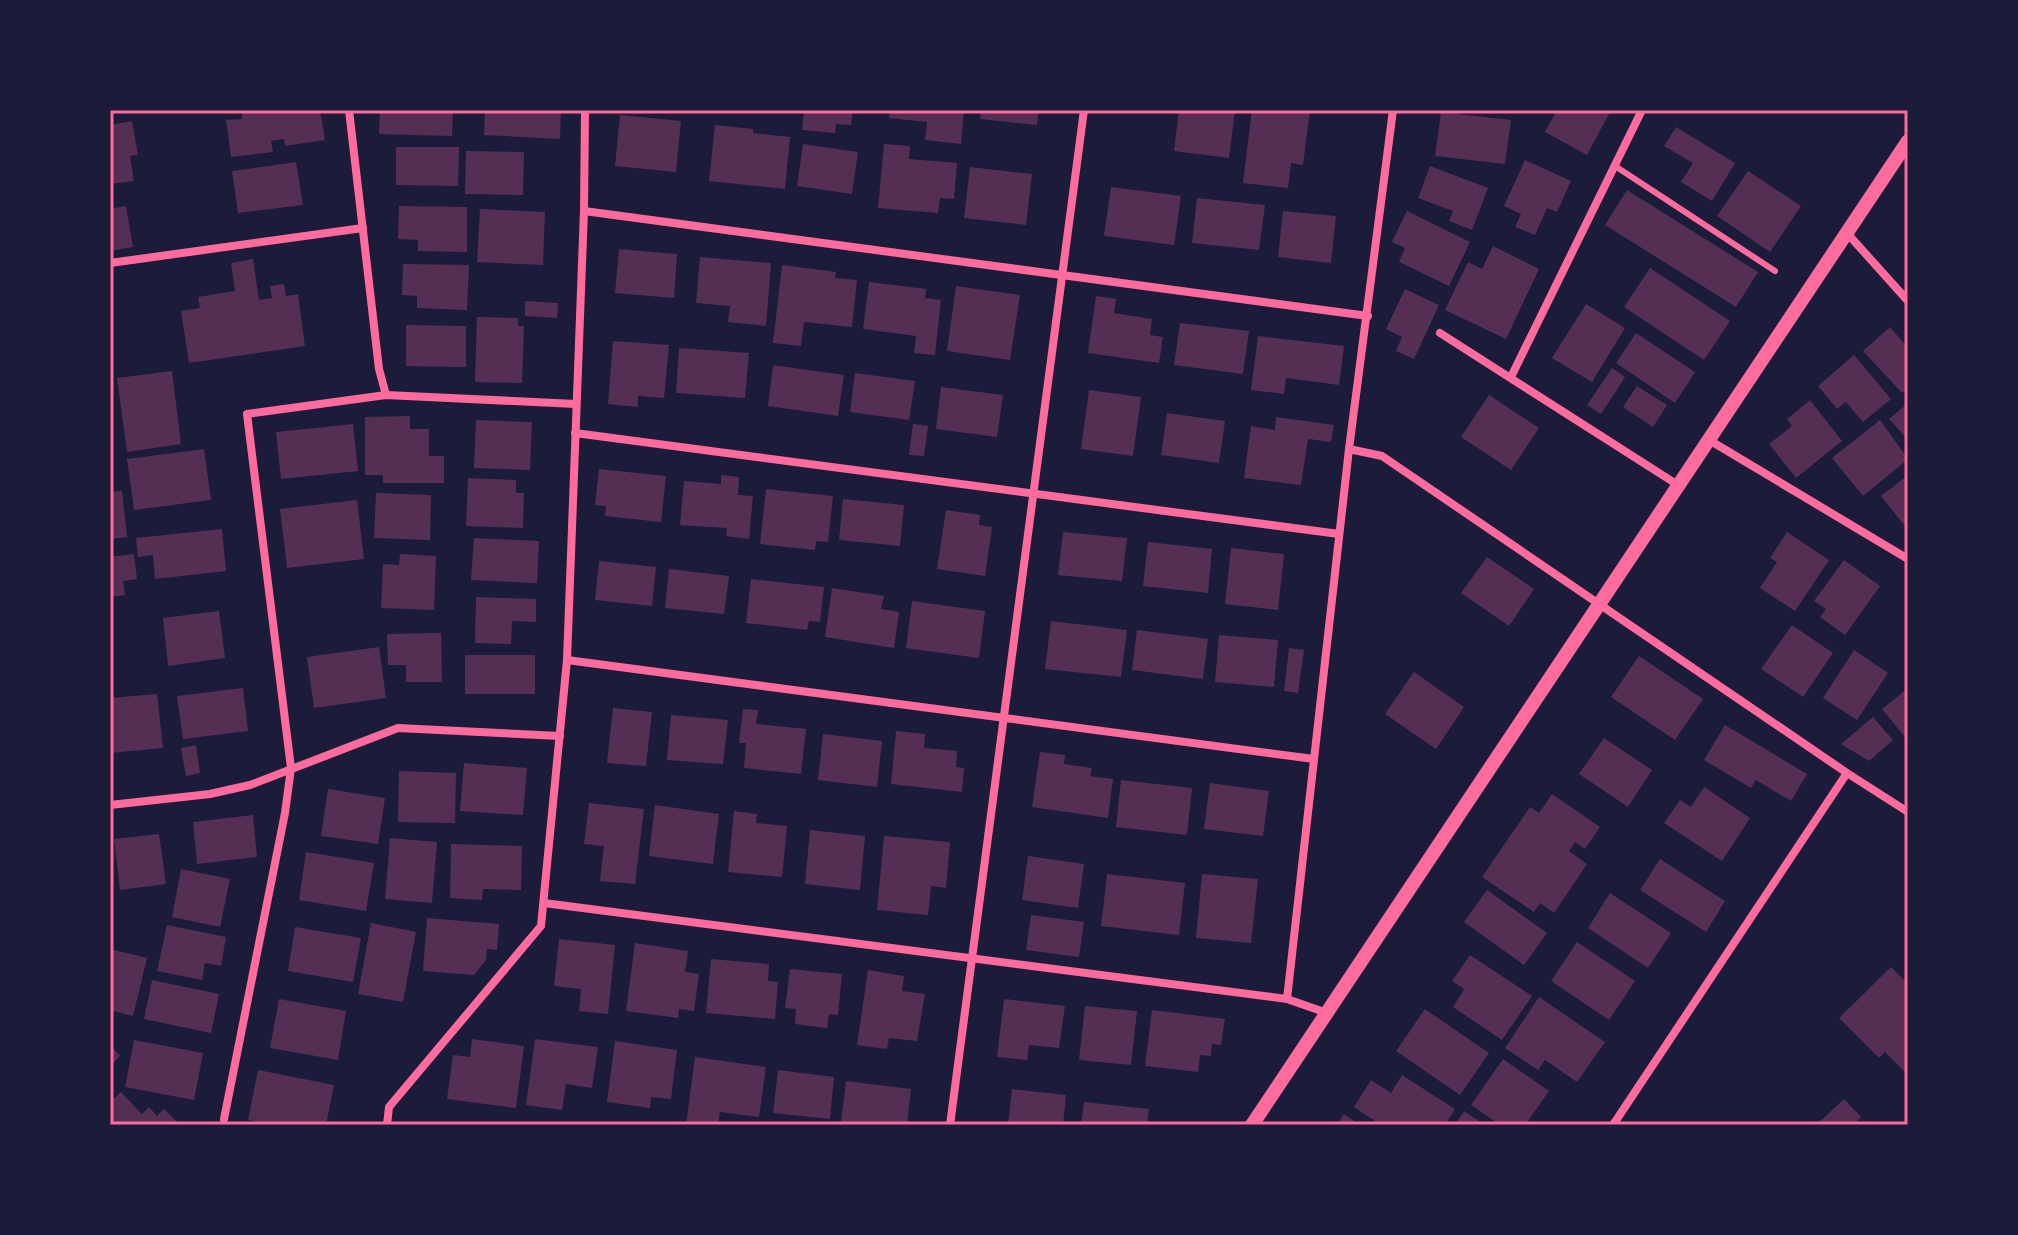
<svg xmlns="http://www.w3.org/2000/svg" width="2018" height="1235" font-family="Cabin,sans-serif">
<rect width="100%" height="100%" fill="#1b1b3a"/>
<g fill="#542f53">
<polygon points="248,110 320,110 325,140 285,146 284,139 271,141 273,152 231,157 226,120 242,119 242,111"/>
<polygon points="380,110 453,110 452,136 379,134"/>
<polygon points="485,110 561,110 560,139 484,135"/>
<polygon points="804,110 853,110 851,125 836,124 835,133 802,130"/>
<polygon points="890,110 964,110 961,144 925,140 927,122 889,118"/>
<polygon points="981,110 1039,110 1037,125 980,119"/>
<polygon points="1179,110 1235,110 1229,158 1174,151"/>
<polygon points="1252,110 1310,110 1303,165 1291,163 1288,188 1243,183"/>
<polygon points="1557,110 1611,110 1587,155 1545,132"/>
<polygon points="1441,112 1511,120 1505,164 1435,156"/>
<polygon points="620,115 681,121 676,172 615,166"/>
<polygon points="132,121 138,155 130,156 134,181 110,184 110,125"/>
<polygon points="715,125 753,129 753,133 790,137 785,189 709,181"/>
<polygon points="1676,127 1735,163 1712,201 1681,182 1693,163 1664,146"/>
<polygon points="803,144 858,152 852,194 797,186"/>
<polygon points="884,144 910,146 909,159 957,163 954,199 940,198 938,213 878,208"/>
<polygon points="396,147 459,147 458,186 396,185"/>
<polygon points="466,151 524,152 523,195 465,194"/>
<polygon points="1525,160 1571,181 1557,212 1547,208 1535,235 1515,227 1521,214 1504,206"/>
<polygon points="296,162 303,205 238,213 232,171"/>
<polygon points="1430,166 1488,188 1472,230 1449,221 1453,211 1418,198"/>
<polygon points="970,167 1032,174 1026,225 964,218"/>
<polygon points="1748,171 1801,206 1770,252 1717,216"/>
<polygon points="1111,187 1181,196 1174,245 1104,236"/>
<polygon points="1627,190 1758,272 1736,307 1605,225"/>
<polygon points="1197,198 1265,205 1259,250 1192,243"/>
<polygon points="126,206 133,247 110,251 110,209"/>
<polygon points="399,206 467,207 467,252 418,251 418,240 398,239"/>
<polygon points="480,209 545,212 543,265 477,262"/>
<polygon points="1283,211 1336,216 1331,263 1278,257"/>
<polygon points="1407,211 1470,242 1449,286 1399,262 1405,248 1392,242"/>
<polygon points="1493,246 1539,269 1506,339 1445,310 1468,262 1482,269"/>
<polygon points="619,249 677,254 674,298 615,293"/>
<polygon points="700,257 771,263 766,326 728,322 730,306 696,303"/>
<polygon points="253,259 259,300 272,298 270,286 284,284 286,296 298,294 305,346 189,363 181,311 200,308 198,297 235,291 231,263"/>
<polygon points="403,264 469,265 467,310 417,308 417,296 402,295"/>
<polygon points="782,265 836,272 835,278 857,280 852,327 804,322 801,346 773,343"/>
<polygon points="1650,268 1730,321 1704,360 1624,307"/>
<polygon points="869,282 926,289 925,298 941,300 935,355 914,353 916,336 863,329"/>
<polygon points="956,286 1020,295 1010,360 947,351"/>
<polygon points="1405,289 1439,305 1414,359 1396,351 1402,337 1386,329"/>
<polygon points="1096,296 1116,299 1114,313 1152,319 1150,335 1163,337 1159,363 1088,353"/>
<polygon points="525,301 558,303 557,318 525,316"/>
<polygon points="1586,304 1625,328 1592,382 1552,358"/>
<polygon points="477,317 518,318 518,326 524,326 522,383 475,382"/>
<polygon points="1180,323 1249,331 1243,374 1174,365"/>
<polygon points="406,325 466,326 466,367 406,366"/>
<polygon points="1890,327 1908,348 1908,388 1902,393 1863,351"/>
<polygon points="1636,333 1695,372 1675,403 1616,363"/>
<polygon points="1258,336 1344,346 1339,385 1286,378 1284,394 1251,390"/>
<polygon points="613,341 669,345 664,398 638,396 638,407 608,404"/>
<polygon points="679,348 749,353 745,398 676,393"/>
<polygon points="1854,355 1891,399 1863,422 1846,402 1837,409 1818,386"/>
<polygon points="773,365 844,375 838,416 768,406"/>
<polygon points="1612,368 1625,377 1601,414 1587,405"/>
<polygon points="172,371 181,444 127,452 117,378"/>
<polygon points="855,373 915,381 909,420 850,412"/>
<polygon points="1637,386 1667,405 1653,427 1623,407"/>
<polygon points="941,387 1003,395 997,437 936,429"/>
<polygon points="1089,390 1141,397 1133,456 1081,449"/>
<polygon points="1489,395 1539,428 1511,470 1461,437"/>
<polygon points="1810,400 1842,441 1796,478 1769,444 1792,426 1787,419"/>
<polygon points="1908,403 1908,440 1889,419"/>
<polygon points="1167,413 1225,421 1219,463 1161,455"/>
<polygon points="410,416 410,429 429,429 429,456 444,456 444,483 383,483 383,475 365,475 365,417"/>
<polygon points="1276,417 1334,425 1331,442 1308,439 1301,485 1244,478 1251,426 1275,430"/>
<polygon points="476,420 532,422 530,470 474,468"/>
<polygon points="1880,420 1908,459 1863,496 1832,458"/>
<polygon points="353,424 358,471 281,479 276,432"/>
<polygon points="913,424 928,426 924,456 909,455"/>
<polygon points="204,449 211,500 134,510 127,459"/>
<polygon points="599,469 666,476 661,522 605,516 606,506 595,505"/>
<polygon points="721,475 739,477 738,495 753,496 749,539 726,536 727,528 680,525 684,481 721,484"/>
<polygon points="1908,475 1908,530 1881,496"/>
<polygon points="468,478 516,480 516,493 524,493 523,528 466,526"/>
<polygon points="766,489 833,496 828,542 816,541 815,550 760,544"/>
<polygon points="122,491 127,537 110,539 110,492"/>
<polygon points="376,493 431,495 430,540 374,538"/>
<polygon points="843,499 904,505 900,546 839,540"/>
<polygon points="357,500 364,559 287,568 280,509"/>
<polygon points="946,510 980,515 979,525 992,527 985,576 937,569"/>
<polygon points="222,529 226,571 155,579 153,555 138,557 136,538"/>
<polygon points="1063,532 1127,538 1122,581 1058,575"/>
<polygon points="1787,532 1829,560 1795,611 1760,588 1777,562 1770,558"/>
<polygon points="474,538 539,541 537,583 471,580"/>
<polygon points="1148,542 1212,549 1208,593 1143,586"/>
<polygon points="1231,548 1284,554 1278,610 1225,604"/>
<polygon points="134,554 137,579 123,581 125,595 110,597 110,557"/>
<polygon points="400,554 436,556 434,610 381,608 383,564 399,565"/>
<polygon points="1487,557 1534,589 1509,626 1461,593"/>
<polygon points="1844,560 1880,586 1845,635 1820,617 1826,609 1814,601"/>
<polygon points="599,561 656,567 652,606 595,600"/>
<polygon points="669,569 729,576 724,614 665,608"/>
<polygon points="751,579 824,587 820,622 809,621 807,630 746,623"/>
<polygon points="832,588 884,596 881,609 899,612 894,648 825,637"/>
<polygon points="476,597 536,599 536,622 512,621 511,644 475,643"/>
<polygon points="912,601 985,611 979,658 906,648"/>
<polygon points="219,611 225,658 168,666 163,618"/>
<polygon points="1051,621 1127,630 1121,677 1045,669"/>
<polygon points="1792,625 1833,653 1803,697 1761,669"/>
<polygon points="1137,630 1208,639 1203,679 1132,670"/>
<polygon points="441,633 442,682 406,682 406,665 388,665 387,634"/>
<polygon points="1219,635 1278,640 1274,687 1215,682"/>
<polygon points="379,647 386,698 314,708 307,657"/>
<polygon points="1289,648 1304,650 1298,693 1284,691"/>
<polygon points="1854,650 1888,673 1857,720 1823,698"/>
<rect x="465" y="655" width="70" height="39"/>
<polygon points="1639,656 1703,699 1675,740 1611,697"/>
<polygon points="1414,672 1464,707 1436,749 1385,714"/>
<polygon points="243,688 248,731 183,739 177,696"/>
<polygon points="1908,688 1908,741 1882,709"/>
<polygon points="157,694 163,748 110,753 110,698"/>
<polygon points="613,708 652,712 646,766 607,763"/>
<polygon points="743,709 758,710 756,724 806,729 801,774 744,768 746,743 739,743"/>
<polygon points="671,715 728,720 723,764 667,760"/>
<polygon points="1873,717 1893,740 1869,761 1841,744"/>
<polygon points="1725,725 1807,774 1791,801 1756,780 1751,788 1704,760"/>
<polygon points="896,731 925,734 924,748 957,751 956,767 964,768 962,792 891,784"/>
<polygon points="823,734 882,741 877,787 818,780"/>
<polygon points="1604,738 1652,770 1628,807 1579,774"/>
<polygon points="196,745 200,773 186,776 181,748"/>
<polygon points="1040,752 1065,755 1064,764 1092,768 1090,776 1113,779 1108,818 1032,807"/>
<polygon points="464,763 527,768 523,815 460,811"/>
<polygon points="399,771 456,773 455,823 398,822"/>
<polygon points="1121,780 1192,788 1187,835 1116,827"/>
<polygon points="1210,783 1269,791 1263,836 1204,829"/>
<polygon points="1704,787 1750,818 1722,861 1664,823 1680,800 1691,807"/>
<polygon points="328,789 385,798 378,844 321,836"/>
<polygon points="1552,794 1600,827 1585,849 1575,842 1569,851 1587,864 1554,913 1540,903 1534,912 1482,877 1530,807 1539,813"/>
<polygon points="589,803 644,809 635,884 600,881 604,846 584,844"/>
<polygon points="655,805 719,814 713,864 649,856"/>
<polygon points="734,811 757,814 756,823 787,826 782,877 728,872"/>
<polygon points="253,815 257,857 197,864 193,822"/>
<polygon points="810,830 865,836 860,890 805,884"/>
<polygon points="159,834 166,884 120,890 114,839"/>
<polygon points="884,836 950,842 946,888 931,886 928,915 877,910"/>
<polygon points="390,838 437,842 432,903 385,899"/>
<polygon points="451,844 522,846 521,890 483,889 482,900 450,898"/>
<polygon points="306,852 374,863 366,911 299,900"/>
<polygon points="1028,856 1084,864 1078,908 1022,900"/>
<polygon points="1660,859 1725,901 1706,932 1640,890"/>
<polygon points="181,869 230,879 220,927 172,917"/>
<polygon points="1107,874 1185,883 1179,935 1101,926"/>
<polygon points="1202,874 1258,879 1251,943 1196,938"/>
<polygon points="1487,890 1547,933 1524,965 1464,922"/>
<polygon points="1610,893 1671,933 1648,968 1588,928"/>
<polygon points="1031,915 1084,922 1079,957 1026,950"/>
<polygon points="427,918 499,924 497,950 487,949 486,960 474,975 423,971"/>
<polygon points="371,923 416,932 403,1002 358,994"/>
<polygon points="167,925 226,937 221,966 205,963 202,980 157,971"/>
<polygon points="295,927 361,938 353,982 288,971"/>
<polygon points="559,939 615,945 608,1014 579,1011 581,989 554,986"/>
<polygon points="1577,942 1635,981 1609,1020 1551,981"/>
<polygon points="635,943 688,951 685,972 699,974 694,1011 679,1009 678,1018 626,1011"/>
<polygon points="110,949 147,958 133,1016 110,1010"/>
<polygon points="1470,955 1532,996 1502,1040 1453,1007 1464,989 1452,981"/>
<polygon points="711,959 769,964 768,981 778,982 775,1019 706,1013"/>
<polygon points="1891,967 1908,984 1908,1075 1885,1052 1879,1058 1839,1018"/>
<polygon points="790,969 842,974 838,1015 829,1014 827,1028 795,1024 796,1009 785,1008"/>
<polygon points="868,970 904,976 902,991 925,994 917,1041 889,1038 887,1049 857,1045"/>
<polygon points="152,980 219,994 211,1033 144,1019"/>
<polygon points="1539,997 1605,1042 1577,1082 1545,1060 1538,1070 1505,1048"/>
<polygon points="279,999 346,1011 338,1060 270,1048"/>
<polygon points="1004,999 1065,1006 1059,1048 1029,1045 1027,1060 997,1057"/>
<polygon points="1085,1006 1137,1011 1131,1065 1079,1060"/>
<polygon points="1425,1009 1489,1053 1460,1095 1396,1051"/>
<polygon points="1152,1010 1225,1019 1221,1045 1212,1044 1211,1056 1200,1055 1198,1072 1145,1066"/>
<polygon points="472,1039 524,1046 516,1108 447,1099 453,1055 470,1057"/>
<polygon points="535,1039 598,1047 592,1088 566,1084 562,1110 526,1105"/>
<polygon points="134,1040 203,1053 194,1100 125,1087"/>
<polygon points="615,1041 677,1050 671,1099 651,1097 650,1108 607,1102"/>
<polygon points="110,1045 120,1056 110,1066"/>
<polygon points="695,1057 766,1067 759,1117 720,1112 718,1125 686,1125"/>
<polygon points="1503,1059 1549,1091 1525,1125 1500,1125 1471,1105"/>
<polygon points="258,1070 334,1085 326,1125 274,1125 248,1120"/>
<polygon points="778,1070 834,1077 830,1119 773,1113"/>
<polygon points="1402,1075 1455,1109 1445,1125 1381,1125 1354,1107 1371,1080 1391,1093"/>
<polygon points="846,1081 911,1089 907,1125 841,1122"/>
<polygon points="1012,1089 1066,1095 1063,1125 1008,1125"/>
<polygon points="121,1092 142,1114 149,1107 157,1116 164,1109 180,1125 110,1125 110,1102"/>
<polygon points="1844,1099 1861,1117 1853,1125 1816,1125"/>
<polygon points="1084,1102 1149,1109 1147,1125 1081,1125"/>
<polygon points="1464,1111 1485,1125 1455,1125"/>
<polygon points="1344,1114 1360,1125 1337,1125"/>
</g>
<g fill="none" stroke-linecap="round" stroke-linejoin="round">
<polyline stroke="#ff6b9d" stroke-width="6" points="1615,166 1775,271"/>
<g stroke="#ff6b9d" stroke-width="8">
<polyline points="349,110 379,369 386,395"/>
<polyline points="584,211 1368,316"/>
<polyline points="1846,232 1908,301"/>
<polyline points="110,263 363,228"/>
<polyline points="1440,333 1678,485"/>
<polyline points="1511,377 1642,110"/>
<polyline points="575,433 1339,534"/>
<polyline points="1709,440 1908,559"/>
<polyline points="1349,449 1382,456 1847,773 1908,812"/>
<polyline points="567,660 1314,759"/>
<polyline points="110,805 210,794 250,785 398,728 560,736"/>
<polyline points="544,903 1287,999 1327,1013"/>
<polyline points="1287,999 1349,449 1393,110"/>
<polyline points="224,1119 285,813 291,768 247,414 386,395 576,404"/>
<polyline points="387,1125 389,1107 541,926 567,660 584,211 585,110"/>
<polyline points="950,1125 1084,110"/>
<polyline points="1613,1125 1847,773"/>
</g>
<polyline stroke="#ff6b9d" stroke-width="14" points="1252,1125 1908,141"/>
</g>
<rect width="2018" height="1235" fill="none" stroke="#1b1b3a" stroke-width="224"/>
<rect x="112" y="112" width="1794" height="1011" fill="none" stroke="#ff6b9d" stroke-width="3"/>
</svg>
